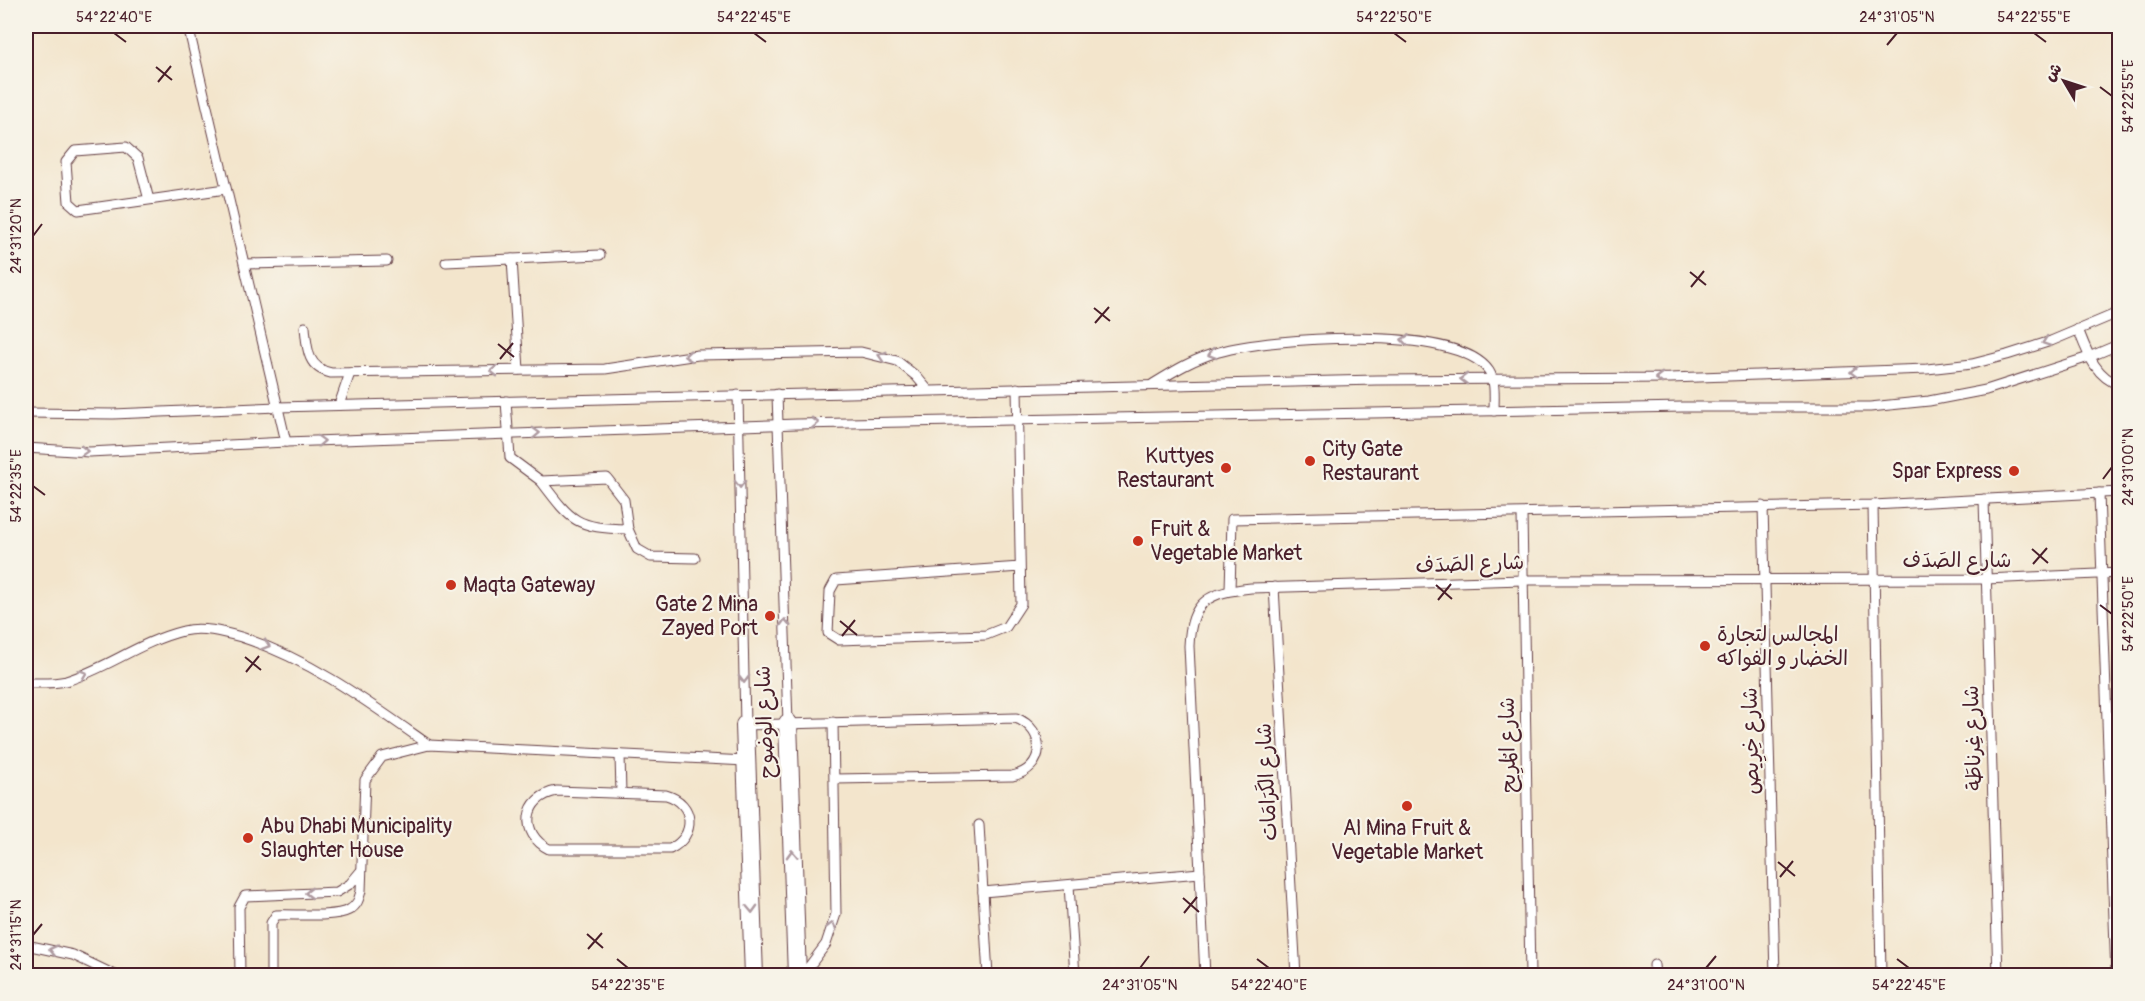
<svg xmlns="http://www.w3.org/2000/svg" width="2145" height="1001" font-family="Pangolin,'Playpen Sans Arabic',sans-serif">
<rect width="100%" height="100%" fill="#f7f3e8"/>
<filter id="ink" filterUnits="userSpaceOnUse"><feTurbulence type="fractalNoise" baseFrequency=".0167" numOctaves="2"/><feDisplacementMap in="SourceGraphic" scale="12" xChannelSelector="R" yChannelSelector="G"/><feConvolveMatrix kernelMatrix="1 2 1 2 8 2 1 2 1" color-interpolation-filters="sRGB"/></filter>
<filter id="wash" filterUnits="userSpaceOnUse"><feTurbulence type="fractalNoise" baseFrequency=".008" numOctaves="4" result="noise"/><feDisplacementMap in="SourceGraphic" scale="24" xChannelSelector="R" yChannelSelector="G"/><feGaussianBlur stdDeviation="1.35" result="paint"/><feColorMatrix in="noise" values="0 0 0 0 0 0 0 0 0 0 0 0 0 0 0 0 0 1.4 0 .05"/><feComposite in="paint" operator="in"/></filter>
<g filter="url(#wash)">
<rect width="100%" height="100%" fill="#f3e5cc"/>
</g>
<g filter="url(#ink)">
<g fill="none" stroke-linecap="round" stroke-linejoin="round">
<defs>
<g id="lane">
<polyline points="188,26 286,442"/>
<polyline points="149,200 138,158 126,147 75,151 66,162 69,202 78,210 226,189"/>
<polyline points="512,259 519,370"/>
<polyline points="446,262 600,255"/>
<polyline points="245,264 387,261"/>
<path d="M 305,327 C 307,348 307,368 331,373 L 605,369 L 698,355 L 861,352 L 897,361 L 916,376 L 928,390"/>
<path d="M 2078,329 C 2087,352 2095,377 2120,385"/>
<path d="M 1153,384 C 1174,371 1195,358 1219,352 C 1268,338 1457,323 1489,371 C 1496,382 1494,398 1494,411"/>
<polyline points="1017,388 1021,604 1006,627 986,635 839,640 828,633 830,591 836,580 1020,567"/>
<polyline points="777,394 788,723"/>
<path d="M 738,395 L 745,725 L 1016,718 C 1047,730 1046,769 1012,776 L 835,779"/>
<polyline points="506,401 510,458 541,481 607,478 624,500 628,529 637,549 651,557 695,558"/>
<polyline points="339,405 350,373"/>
<polyline points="26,413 113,414 278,407 1376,380 1670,378 1927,369 1972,364 2007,355 2051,341 2120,312"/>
<polyline points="26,448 89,452 286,442 797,424 1683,407 1870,407 1929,401 1986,390 2089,357 2120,344"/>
<path d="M 541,481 C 572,522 576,528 628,529"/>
<polyline points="2099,493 2116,976"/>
<polyline points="1984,499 1998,976"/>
<polyline points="1873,505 1881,976"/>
<polyline points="1763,506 1775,976"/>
<polyline points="1522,514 1530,976"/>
<polyline points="1274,587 1296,976"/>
<polyline points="1230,590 1232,519 1873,505 2120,492"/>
<path d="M 26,683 C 38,683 54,684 66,681 C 108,668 139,642 183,631 C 201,626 223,632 241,637 C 312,660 368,702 429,745"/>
<polyline points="620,755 621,793"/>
<path d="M 557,791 L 666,795 C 695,803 697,836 670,849 L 549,849 C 519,834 523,797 557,791 Z"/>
<polyline points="979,825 988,976"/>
<polyline points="1069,885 1075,976"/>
<polyline points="983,892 1200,873"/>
<polyline points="26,945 73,955 117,976"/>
<polyline points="1654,965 1655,976"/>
<polyline points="26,975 91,976"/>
<polyline points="240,976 239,907 245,896 337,892 350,884 360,872"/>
<path d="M 271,976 L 271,923 L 276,915 C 295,914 333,918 349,910 C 357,906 359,899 361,891 L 365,780 L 382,757 L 429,745 L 746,761"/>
<polyline points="802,976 826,944 836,914 833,722"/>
<path d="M 1205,976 L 1189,646 C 1191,600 1208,593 1251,588 L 1523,580 L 1986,579 L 2120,573"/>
</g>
<g id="street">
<polyline points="788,723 797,976"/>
<polyline points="745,725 754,976"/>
</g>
</defs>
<use href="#lane" stroke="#633d43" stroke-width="11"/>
<use href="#street" stroke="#633d43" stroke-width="20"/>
<use href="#lane" stroke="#fff" stroke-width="9"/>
<use href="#street" stroke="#fff" stroke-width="18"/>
</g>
<defs><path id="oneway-chevron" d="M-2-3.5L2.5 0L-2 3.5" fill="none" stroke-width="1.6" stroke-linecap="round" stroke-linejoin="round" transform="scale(1.5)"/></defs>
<g stroke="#ae9aa0">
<use href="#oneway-chevron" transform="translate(1405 340) rotate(-173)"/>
<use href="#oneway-chevron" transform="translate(2046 342) rotate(161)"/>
<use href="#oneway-chevron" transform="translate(1212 354) rotate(162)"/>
<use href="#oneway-chevron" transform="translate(688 356) rotate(174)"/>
<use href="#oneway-chevron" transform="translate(882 356) rotate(-163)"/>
<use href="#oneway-chevron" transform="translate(494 371) rotate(179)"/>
<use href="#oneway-chevron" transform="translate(1854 372) rotate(178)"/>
<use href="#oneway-chevron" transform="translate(1659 378) rotate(180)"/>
<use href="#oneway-chevron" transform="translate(1464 379) rotate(180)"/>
<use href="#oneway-chevron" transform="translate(815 423) rotate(-1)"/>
<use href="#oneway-chevron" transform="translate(536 433) rotate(-2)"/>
<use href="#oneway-chevron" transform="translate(321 441) rotate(-2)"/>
<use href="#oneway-chevron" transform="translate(84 451) rotate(2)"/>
<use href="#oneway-chevron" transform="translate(740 484) rotate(89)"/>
<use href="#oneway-chevron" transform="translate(785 623) rotate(-92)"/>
<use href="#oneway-chevron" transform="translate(266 645) rotate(17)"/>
<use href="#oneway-chevron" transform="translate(83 674) rotate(-21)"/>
<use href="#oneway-chevron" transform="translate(744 679) rotate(89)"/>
<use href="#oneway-chevron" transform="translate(792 854) rotate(-92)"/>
<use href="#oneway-chevron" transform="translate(309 893) rotate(179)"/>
<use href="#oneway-chevron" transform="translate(752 909) rotate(88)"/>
<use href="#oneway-chevron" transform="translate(832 926) rotate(-74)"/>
<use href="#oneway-chevron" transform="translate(53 950) rotate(-167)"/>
</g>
</g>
<path fill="none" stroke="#4a1f2b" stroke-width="2" d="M 114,33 L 126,42M 754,33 L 766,42M 1394,33 L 1406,42M 2034,33 L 2046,42M 1887,45 L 1897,33M 156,67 L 172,80M 158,82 L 171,66M 2100,87 L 2112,96M 33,236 L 42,224M 1690,272 L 1706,285M 1691,287 L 1704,271M 1094,308 L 1110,321M 1095,323 L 1109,307M 498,344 L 514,357M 500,359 L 513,343M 2103,479 L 2112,467M 33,486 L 45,495M 2032,549 L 2048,563M 2033,564 L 2047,548M 1436,585 L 1452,599M 1438,600 L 1451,584M 2100,605 L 2112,614M 840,621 L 857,635M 842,636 L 855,620M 245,657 L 261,670M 246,672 L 259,656M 1778,862 L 1795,876M 1780,877 L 1793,861M 1183,898 L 1199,912M 1184,913 L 1197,897M 587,934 L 603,948M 33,935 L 42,924M 588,949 L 602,933M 617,959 L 628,968M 1257,959 L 1269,968M 1897,959 L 1909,968M 1140,968 L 1149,956M 1706,968 L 1716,956"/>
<g fill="#c8321e" stroke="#f7f3e8" stroke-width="2">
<circle cx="1310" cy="461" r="6"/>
<circle cx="1226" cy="468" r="6"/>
<circle cx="2014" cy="471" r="6"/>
<circle cx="1138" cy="541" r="6"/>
<circle cx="451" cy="585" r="6"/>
<circle cx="770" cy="616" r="6"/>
<circle cx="1705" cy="646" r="6"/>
<circle cx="1407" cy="806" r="6"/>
<circle cx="248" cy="838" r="6"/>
</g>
<g text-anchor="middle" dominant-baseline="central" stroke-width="4.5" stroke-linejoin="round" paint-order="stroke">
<g font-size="21" fill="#4a1f2b" stroke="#f7f3e8" text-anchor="start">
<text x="1322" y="449">City Gate<tspan x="1322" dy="24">Restaurant</tspan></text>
<text x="1214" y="456" text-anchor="end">Kuttyes<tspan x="1214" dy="24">Restaurant</tspan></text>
<text x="2002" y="471" text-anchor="end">Spar Express</text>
<text x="1150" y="529">Fruit &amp;<tspan x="1150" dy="24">Vegetable Market</tspan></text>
<text x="463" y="585">Maqta Gateway</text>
<text x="758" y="604" text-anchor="end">Gate 2 Mina<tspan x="758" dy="24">Zayed Port</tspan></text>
<text x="1717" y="634">المجالس لتجارة<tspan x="1717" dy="24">الخضار و الفواكه</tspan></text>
<text x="260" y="826">Abu Dhabi Municipality<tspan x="260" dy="24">Slaughter House</tspan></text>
<text x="1407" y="828" text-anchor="middle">Al Mina Fruit &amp;<tspan x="1407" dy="24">Vegetable Market</tspan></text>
</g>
<g font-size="21" fill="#4a1f2b" stroke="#f7f3e8">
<text x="1957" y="560">شارع الصَدَف</text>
<text transform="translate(1470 564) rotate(-2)">شارع الصَدَف</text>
<text transform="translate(765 722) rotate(-92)">شارع الوضوح</text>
<text transform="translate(1973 738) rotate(-92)">شارع غِرناطَة</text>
<text transform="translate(1751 741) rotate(-91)">شارع خِرِيص</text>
<text transform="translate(1508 745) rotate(-91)">شارع المُرِيح</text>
<text transform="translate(1267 782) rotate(-93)">شارع الكَرَامَات</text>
</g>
</g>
<rect width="2145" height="1001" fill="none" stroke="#f7f3e8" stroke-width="66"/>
<g transform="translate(2064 81) rotate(309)" stroke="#f7f3e8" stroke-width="4.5" paint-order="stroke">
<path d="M0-4.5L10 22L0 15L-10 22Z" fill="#4a1f2b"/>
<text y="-9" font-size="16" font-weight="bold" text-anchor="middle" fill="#4a1f2b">ش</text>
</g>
<rect x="33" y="33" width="2079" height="935" fill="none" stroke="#4a1f2b" stroke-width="2"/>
<g font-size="15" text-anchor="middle" fill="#4a1f2b">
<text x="114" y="22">54°22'40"E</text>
<text x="754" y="22">54°22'45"E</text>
<text x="1394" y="22">54°22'50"E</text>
<text x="1897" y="22">24°31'05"N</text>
<text x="2034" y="22">54°22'55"E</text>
<text transform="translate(2128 96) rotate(-90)" y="5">54°22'55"E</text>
<text transform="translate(16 236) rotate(-90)" y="5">24°31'20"N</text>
<text transform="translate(2128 467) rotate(-90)" y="5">24°31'00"N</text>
<text transform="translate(16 486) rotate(-90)" y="5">54°22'35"E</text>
<text transform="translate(2128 614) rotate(-90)" y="5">54°22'50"E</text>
<text transform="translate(16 935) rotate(-90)" y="5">24°31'15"N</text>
<text x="628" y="990">54°22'35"E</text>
<text x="1140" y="990">24°31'05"N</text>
<text x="1269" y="990">54°22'40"E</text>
<text x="1706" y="990">24°31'00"N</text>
<text x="1909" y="990">54°22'45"E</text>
</g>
</svg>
